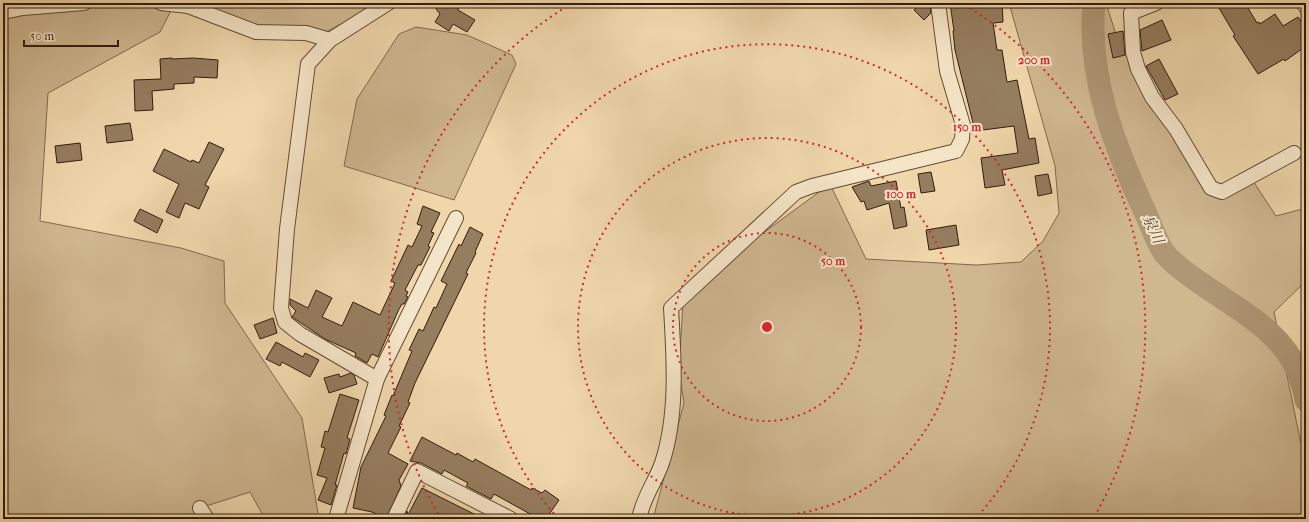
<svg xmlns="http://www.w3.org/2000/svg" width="1309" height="522" font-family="'IM FELL French Canon','Noto Serif JP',serif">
<rect width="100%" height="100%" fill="#efd7ab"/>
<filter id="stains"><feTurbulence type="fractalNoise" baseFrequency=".005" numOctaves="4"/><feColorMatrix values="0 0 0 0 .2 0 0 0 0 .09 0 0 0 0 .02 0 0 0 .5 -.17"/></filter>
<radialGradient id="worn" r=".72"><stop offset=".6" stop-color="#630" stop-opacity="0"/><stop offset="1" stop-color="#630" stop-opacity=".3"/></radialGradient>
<g fill="#cfb790" stroke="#816a4e">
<polygon points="3,3 175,3 160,32 48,93 40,221 181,248 224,261 225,303 302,418 319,519 265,519 250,492 200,508 206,519 3,519"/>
<polygon points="199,3 377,3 356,16 324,33 254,25"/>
<polygon points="1009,3 1106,3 1118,41 1163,122 1217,198 1253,181 1276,216 1306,208 1306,281 1274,312 1300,439 1306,461 1306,519 653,519 684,403 679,371 683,302 744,247 830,184 866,259 976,265 1021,262 1043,241 1059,213 1055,166"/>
<polygon points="416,27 467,35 512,55 516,64 454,200 344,166 357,99 399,34"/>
</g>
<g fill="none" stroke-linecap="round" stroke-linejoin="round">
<path stroke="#af9775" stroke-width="23" d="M 1094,3 C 1087,77 1115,148 1146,214 C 1151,225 1158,246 1166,255 C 1176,267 1193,278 1206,287 C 1241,311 1282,332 1299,374 C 1302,382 1304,391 1306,400"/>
</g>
<g fill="#957d5f" stroke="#331c0d">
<polygon points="439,3 459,3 458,10 475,20 467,32 453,24 449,31 435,22 440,14 436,9"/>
<polygon points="921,3 930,3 931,13 924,20 914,10"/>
<polygon points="950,3 1002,3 1003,22 993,23 997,50 1002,50 1007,82 1017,80 1029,139 1035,138 1039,163 1002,170 1005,185 985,188 981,158 1018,153 1014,126 975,131 955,50 953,31 954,31"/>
<polygon points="1216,3 1245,3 1257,23 1259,22 1260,24 1275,14 1283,26 1298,17 1306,29 1306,46 1285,61 1284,59 1258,74 1233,36 1235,35"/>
<polygon points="1162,20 1171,40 1142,51 1140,30"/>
<polygon points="1123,31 1125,55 1113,58 1108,34"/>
<polygon points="172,58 172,59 193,58 218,60 217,78 194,77 194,83 174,84 174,89 152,91 153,110 135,111 134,80 161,79 160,59"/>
<polygon points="1159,59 1178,94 1165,100 1146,66"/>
<polygon points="130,123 133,140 107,143 105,126"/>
<polygon points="209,142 224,149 205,185 209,187 199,209 185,203 179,218 166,212 179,184 153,171 164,149 191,162 192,160 199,163"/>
<polygon points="80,143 82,160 57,163 55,146"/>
<polygon points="931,172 935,191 921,193 918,174"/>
<polygon points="1048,174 1052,193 1038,196 1035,176"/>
<polygon points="869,181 871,186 896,181 901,208 904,207 907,226 894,229 889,203 867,210 864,201 861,202 852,187"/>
<polygon points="423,206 440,213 431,232 434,233 428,246 430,247 421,265 418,265 405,290 408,292 406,296 408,297 404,304 402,304 399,309 378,357 372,354 367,363 355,356 356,353 325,339 292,317 296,311 290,305 290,299 308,308 316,290 332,298 322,317 342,326 353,302 380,315 395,283 391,281 400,262 408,245 412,247 422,226 417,224"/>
<polygon points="140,209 163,220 157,233 134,221"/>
<polygon points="956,225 959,245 929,250 926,230"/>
<polygon points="470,227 483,234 475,252 476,253 466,273 468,274 415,383 408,402 410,403 399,426 401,427 388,453 408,464 399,480 401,486 386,519 372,512 353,508 361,467 386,416 384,415 392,395 393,396 412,351 409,350 419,329 423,331 434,307 436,308 447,284 441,281 459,244 461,246"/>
<polygon points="273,318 277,333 260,339 254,325"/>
<polygon points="276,342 303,357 305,353 319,360 310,377 282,362 280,366 266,359"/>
<polygon points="351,373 354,375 357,384 329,393 324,378 339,374 340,377"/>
<polygon points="340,394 359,400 347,438 350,439 346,454 344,453 335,485 337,485 331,505 318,500 327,478 317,475 325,448 321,447 325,431 328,432"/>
<polygon points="422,437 456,455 457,453 473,462 475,459 531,490 532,488 542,493 545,490 559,500 546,519 529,519 532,515 494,494 491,499 466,486 468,483 444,470 442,474 421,463 410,461"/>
<polygon points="422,488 484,519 403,519 407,511 408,515"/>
</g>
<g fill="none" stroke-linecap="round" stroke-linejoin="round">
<defs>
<g id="minor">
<polyline points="161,3 188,6 256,32 306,33 330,40"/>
<polyline points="1156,3 1131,13 1133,52 1138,69 1152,97 1176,129 1211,188 1222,192 1294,153"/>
<polyline points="1303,3 1306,7"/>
<polyline points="3,12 23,8 84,3"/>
<polyline points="377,379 300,334 285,322 281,308 287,229 308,64 330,40 388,3"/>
<polyline points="200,508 207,519"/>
<polyline points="336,519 377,379 456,218"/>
<polyline points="394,519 417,471 511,519"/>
<path d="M 639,519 C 643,497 655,483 662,463 C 678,415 674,358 671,308 L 796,192 L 812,186 L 956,151 L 962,139 L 963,125 L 947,71 L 938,3"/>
</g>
</defs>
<use href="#minor" stroke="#624b34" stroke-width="16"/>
<use href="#minor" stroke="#f5e5c8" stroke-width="14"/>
</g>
<g fill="none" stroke="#d62828" stroke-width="2" stroke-dasharray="2 4">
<circle cx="767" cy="327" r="94"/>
<circle cx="767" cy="327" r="189"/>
<path d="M558 518A283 283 0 1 1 976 518"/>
<path d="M441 519A378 378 0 0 1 569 5M965 5A378 378 0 0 1 1093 519"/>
</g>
<g text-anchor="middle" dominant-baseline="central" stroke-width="4" stroke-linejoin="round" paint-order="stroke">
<g font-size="15" font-style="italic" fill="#5e4731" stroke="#f5e5c8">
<text transform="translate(1153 229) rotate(65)">泉川</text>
</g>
</g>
<circle cx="767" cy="327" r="6" fill="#d62828" stroke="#f5e5c8" stroke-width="2"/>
<g font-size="12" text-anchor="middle" font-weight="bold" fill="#d62828" stroke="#f5e5c8" stroke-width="4" stroke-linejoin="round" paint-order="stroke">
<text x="1034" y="64">200 m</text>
<text x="967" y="131">150 m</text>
<text x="901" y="198">100 m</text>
<text x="833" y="265">50 m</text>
</g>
<rect width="1309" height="522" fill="none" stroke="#efd7ab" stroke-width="16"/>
<rect x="4" y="4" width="1301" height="514" fill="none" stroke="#331c0d" stroke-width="2"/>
<rect x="8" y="8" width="1293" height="506" fill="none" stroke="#331c0d"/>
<path d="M24 40v6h94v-6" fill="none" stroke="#331c0d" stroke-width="2"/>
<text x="30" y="40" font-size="12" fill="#331c0d" stroke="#f5e5c8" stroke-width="3" paint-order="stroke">50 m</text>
<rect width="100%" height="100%" filter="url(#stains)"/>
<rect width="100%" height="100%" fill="url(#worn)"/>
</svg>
